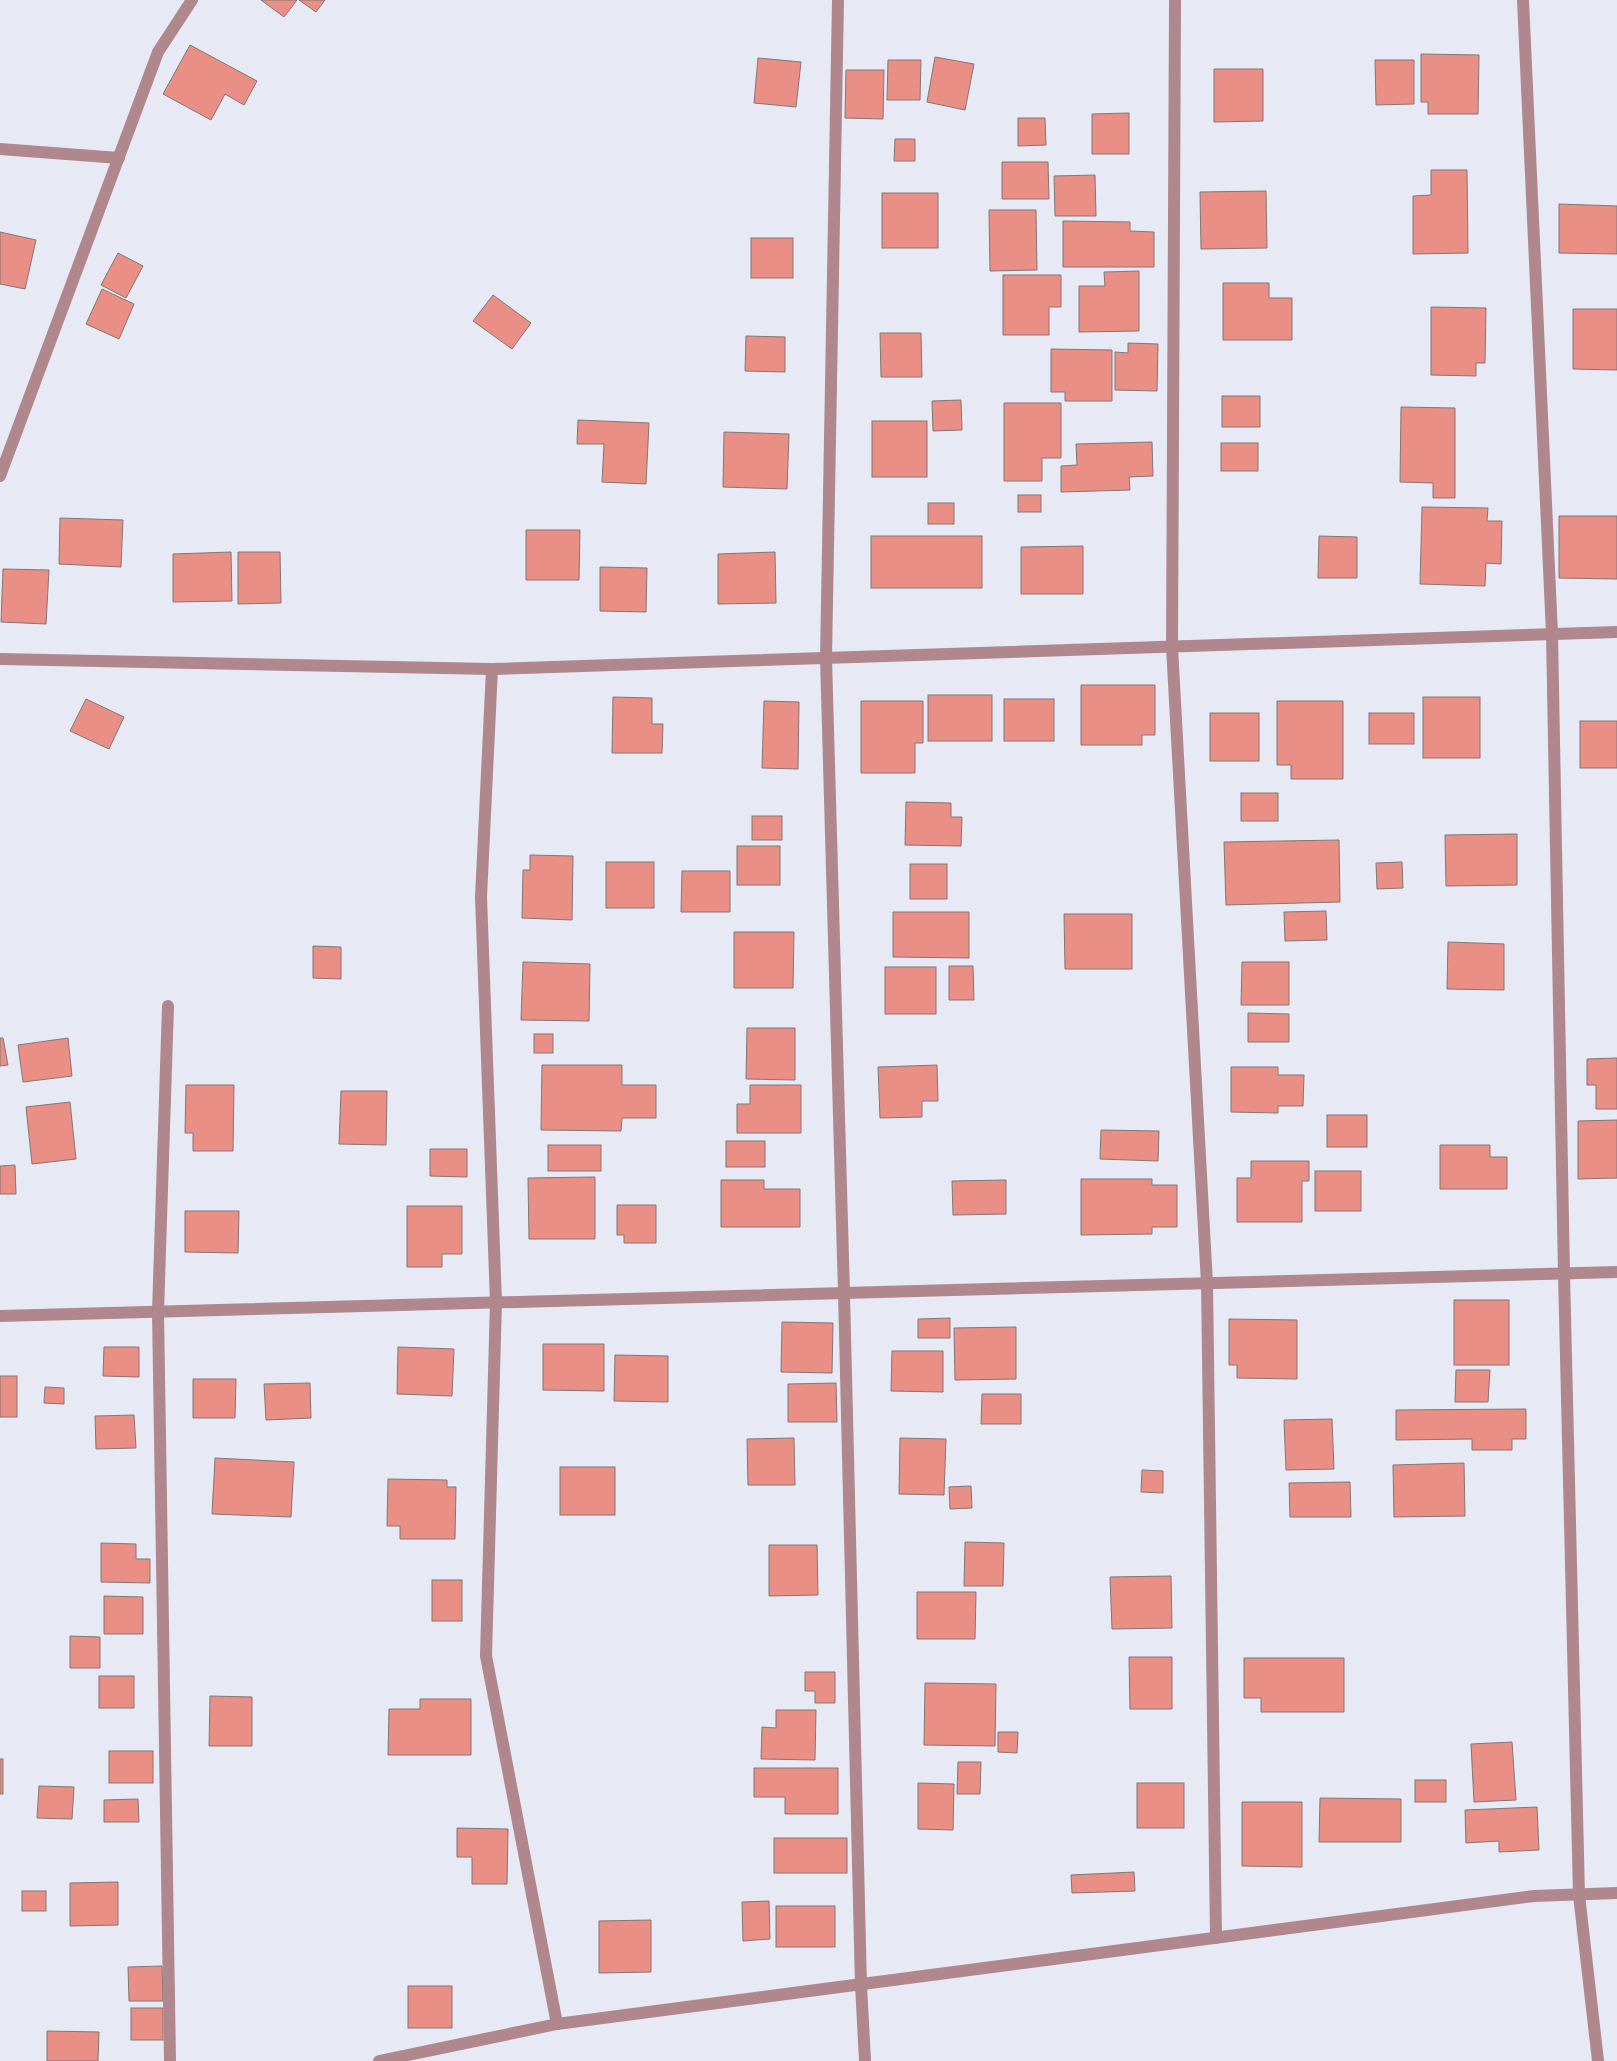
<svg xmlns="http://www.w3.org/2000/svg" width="1617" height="2061" font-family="'DM Sans',sans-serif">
<rect width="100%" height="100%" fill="#e7eaf5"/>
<g fill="#e98f85" stroke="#827675">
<polygon points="261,0 297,0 284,17"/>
<polygon points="299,0 325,0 316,12"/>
<polygon points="190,45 257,81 244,105 225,94 211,120 163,94"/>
<polygon points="1421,54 1479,55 1478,114 1428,114 1428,102 1421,102"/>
<polygon points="935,57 974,64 965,110 927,102"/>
<polygon points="758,58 801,62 796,107 754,103"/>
<polygon points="888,60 921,60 920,100 887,100"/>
<polygon points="1375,60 1414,60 1414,104 1376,105"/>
<polygon points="1214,69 1263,69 1263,121 1214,122"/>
<polygon points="846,70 884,70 883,119 845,118"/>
<polygon points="1129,113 1129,154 1092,154 1092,114"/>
<polygon points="1018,118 1045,118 1046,145 1018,146"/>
<polygon points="895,139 915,139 915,161 894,161"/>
<polygon points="1002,162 1048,162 1049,199 1002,199"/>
<polygon points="1431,170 1467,170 1468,253 1413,254 1413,196 1431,195"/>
<polygon points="1095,175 1096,216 1055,216 1054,176"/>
<polygon points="1266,191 1267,248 1201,249 1200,192"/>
<rect x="882" y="193" width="56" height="55"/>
<polygon points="1559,204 1617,206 1617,254 1559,253"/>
<polygon points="989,210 1036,210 1037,270 990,271"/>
<polygon points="1063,221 1130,222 1130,231 1154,232 1154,267 1063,267"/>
<polygon points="0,232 36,240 25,289 0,284"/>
<rect x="751" y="238" width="42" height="40"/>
<polygon points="118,253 143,266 126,298 101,285"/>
<polygon points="1139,271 1139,331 1079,332 1079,286 1105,286 1104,272"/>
<polygon points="1003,275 1061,275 1061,307 1049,307 1049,335 1003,335"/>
<polygon points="1223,283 1269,283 1269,298 1292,298 1292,340 1223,340"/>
<polygon points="102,289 134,304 119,339 86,324"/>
<polygon points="493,295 531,323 512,349 473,321"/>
<polygon points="1431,307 1486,308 1485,363 1476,363 1476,376 1431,375"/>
<polygon points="1573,309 1617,309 1617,370 1573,369"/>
<polygon points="880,333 921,333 922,377 881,377"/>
<polygon points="746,336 785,337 785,372 745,371"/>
<polygon points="1128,343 1158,344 1157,391 1115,390 1115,352 1128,353"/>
<polygon points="1051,349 1112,350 1112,401 1065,401 1065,392 1051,392"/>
<rect x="1222" y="396" width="38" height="31"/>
<polygon points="961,400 962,430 933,431 932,401"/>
<polygon points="1004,403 1061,403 1061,458 1042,458 1042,481 1004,481"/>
<polygon points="1401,407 1455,408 1455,498 1433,498 1433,483 1400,482"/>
<polygon points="578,420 649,423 646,484 602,482 604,444 577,444"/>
<rect x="872" y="421" width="55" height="56"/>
<polygon points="724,432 789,434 787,489 723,487"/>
<polygon points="1152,442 1153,476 1129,477 1130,490 1061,492 1061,466 1077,465 1076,444"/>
<rect x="1221" y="443" width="37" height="28"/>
<rect x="1018" y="495" width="23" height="17"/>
<rect x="928" y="503" width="26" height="21"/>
<polygon points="1422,507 1488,508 1487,521 1502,521 1501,564 1486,563 1485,586 1420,584"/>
<polygon points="1559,516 1617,516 1617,579 1559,578"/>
<polygon points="60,518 123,520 121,567 59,564"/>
<polygon points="526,530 580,530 579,580 526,580"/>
<rect x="871" y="536" width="111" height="52"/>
<polygon points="1319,536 1357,537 1357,578 1318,578"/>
<polygon points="1083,546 1083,594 1021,594 1021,547"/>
<polygon points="231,552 232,601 173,602 173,554"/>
<polygon points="238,552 280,552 281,603 238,604"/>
<polygon points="775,552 776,603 718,604 718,554"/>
<polygon points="600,567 647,568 646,612 600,611"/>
<polygon points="3,569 49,570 46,624 1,622"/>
<polygon points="1081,685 1155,685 1155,735 1142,735 1142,745 1081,745"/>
<rect x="928" y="695" width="64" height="46"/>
<polygon points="613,697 652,698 652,724 663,724 662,753 612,753"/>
<rect x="1423" y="697" width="57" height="61"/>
<polygon points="86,699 124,717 109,749 70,731"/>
<rect x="1004" y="699" width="50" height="42"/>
<polygon points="764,701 799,702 798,769 762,768"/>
<polygon points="861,701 923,701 923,743 915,743 915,773 861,773"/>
<polygon points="1277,701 1343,701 1343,779 1291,779 1291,765 1277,765"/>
<rect x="1210" y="713" width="49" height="48"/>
<rect x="1369" y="713" width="45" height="31"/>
<rect x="1580" y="721" width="37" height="47"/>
<rect x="1241" y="793" width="37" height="28"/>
<polygon points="906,802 951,803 951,817 962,817 961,846 905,845"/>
<rect x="752" y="816" width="30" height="24"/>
<polygon points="1517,834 1517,885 1446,886 1445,835"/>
<polygon points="1339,840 1340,902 1226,905 1224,842"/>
<rect x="737" y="846" width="43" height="39"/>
<polygon points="530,855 573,856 572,920 522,918 523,870 530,870"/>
<rect x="606" y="862" width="48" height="46"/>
<polygon points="1402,862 1403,888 1377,889 1376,863"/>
<rect x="910" y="864" width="37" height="35"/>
<polygon points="682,871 730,871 730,912 681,912"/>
<polygon points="1326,911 1327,940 1285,941 1284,912"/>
<polygon points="893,912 969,912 969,958 893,957"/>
<polygon points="1064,914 1132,914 1132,969 1065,969"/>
<polygon points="734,932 794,932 793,988 734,988"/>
<polygon points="1448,942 1504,944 1504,990 1447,989"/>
<polygon points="313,946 341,947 341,979 313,978"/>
<polygon points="523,962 590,964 589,1021 521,1020"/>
<polygon points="1242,962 1289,962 1289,1005 1241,1005"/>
<polygon points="949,966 973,966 974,1000 949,1000"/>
<rect x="885" y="967" width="51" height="47"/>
<polygon points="1248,1013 1289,1014 1289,1042 1248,1042"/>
<polygon points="747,1028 795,1028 795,1080 746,1079"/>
<rect x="534" y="1034" width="19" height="19"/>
<polygon points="0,1038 3,1038 8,1065 0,1066"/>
<polygon points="68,1038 72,1076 23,1082 18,1045"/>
<polygon points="1617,1058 1617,1109 1596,1109 1596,1085 1587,1085 1587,1059"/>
<polygon points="542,1065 622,1065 622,1085 656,1085 656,1118 622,1118 621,1131 541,1130"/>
<polygon points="937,1065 938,1101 922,1101 922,1117 880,1118 878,1067"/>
<polygon points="1231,1067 1278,1067 1278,1075 1304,1075 1303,1106 1278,1106 1278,1113 1231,1112"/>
<polygon points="186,1085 234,1085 233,1151 193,1151 193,1133 185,1133"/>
<polygon points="750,1085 801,1085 801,1133 737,1133 737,1104 750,1104"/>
<polygon points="341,1091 387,1091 386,1145 339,1144"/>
<polygon points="70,1102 76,1159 32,1164 26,1107"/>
<rect x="1327" y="1115" width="40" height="32"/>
<polygon points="1617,1120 1617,1178 1578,1179 1578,1121"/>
<polygon points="1101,1130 1159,1131 1158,1161 1100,1159"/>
<rect x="726" y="1141" width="39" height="26"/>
<rect x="548" y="1145" width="53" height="26"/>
<polygon points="1440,1145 1490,1145 1490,1157 1507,1157 1507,1189 1440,1189"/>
<polygon points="430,1149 467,1149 467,1177 430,1176"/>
<polygon points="1251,1161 1309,1161 1309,1181 1302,1181 1302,1222 1237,1222 1237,1178 1251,1178"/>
<polygon points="15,1165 16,1194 0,1194 0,1166"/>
<rect x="1315" y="1171" width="46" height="40"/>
<polygon points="595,1177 595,1239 529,1239 528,1178"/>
<polygon points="1081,1179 1152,1179 1152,1185 1177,1185 1177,1227 1152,1227 1152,1234 1081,1235"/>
<polygon points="721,1180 764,1180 764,1189 800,1189 800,1227 721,1227"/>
<polygon points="1006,1180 1006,1214 953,1215 952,1181"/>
<polygon points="617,1205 656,1205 656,1243 624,1243 624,1235 617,1235"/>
<polygon points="407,1206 462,1206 462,1254 442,1254 442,1267 407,1267"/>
<polygon points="185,1211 239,1211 238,1253 185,1252"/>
<rect x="1454" y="1300" width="55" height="65"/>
<polygon points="950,1318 950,1338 918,1338 918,1319"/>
<polygon points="1229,1319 1297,1320 1297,1379 1237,1378 1237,1365 1229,1365"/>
<polygon points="782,1322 833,1323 832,1373 781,1372"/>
<polygon points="1016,1327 1016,1379 955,1380 954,1328"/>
<polygon points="543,1344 604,1344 604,1391 543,1390"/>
<polygon points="104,1347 139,1347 139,1377 103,1376"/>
<polygon points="398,1347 454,1349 452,1396 397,1394"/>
<polygon points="892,1351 943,1351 943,1392 891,1391"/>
<polygon points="615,1355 668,1356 668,1402 614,1401"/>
<polygon points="1456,1370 1490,1370 1488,1402 1455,1402"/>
<rect x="0" y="1376" width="17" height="41"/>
<polygon points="193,1379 236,1379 235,1418 193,1418"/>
<polygon points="310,1383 311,1418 266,1420 264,1384"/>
<polygon points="836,1383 837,1422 788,1422 788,1384"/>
<polygon points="45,1387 64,1388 64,1404 44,1403"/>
<polygon points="982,1394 1021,1394 1021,1424 981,1424"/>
<polygon points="1526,1409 1526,1439 1512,1439 1512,1450 1472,1450 1472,1439 1396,1440 1396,1410"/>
<polygon points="134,1415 136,1448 96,1449 95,1416"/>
<polygon points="1332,1419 1334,1469 1286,1470 1284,1420"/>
<polygon points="794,1438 795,1485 748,1485 747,1439"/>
<polygon points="900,1438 946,1439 944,1495 899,1494"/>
<polygon points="215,1458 294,1462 291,1517 212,1514"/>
<polygon points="1464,1463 1465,1516 1394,1517 1393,1465"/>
<rect x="560" y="1467" width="55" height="48"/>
<polygon points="1142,1470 1163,1471 1163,1493 1141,1492"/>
<polygon points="388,1479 447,1480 447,1487 456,1487 455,1539 400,1539 400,1526 387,1526"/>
<polygon points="1350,1482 1351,1517 1290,1517 1289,1483"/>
<polygon points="971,1486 972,1508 950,1509 949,1487"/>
<polygon points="965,1542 1004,1543 1003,1586 964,1586"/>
<polygon points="101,1543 136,1544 136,1559 150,1559 150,1583 101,1582"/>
<polygon points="769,1545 817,1545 818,1595 769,1596"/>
<polygon points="1171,1576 1172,1628 1112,1629 1110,1577"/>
<rect x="432" y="1580" width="30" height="41"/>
<polygon points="917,1592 976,1592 975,1639 917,1639"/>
<polygon points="104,1596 143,1597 143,1634 104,1634"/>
<polygon points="70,1636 100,1637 100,1668 70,1668"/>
<polygon points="1129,1657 1172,1657 1172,1709 1130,1709"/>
<polygon points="1244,1658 1344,1658 1344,1712 1261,1712 1261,1698 1244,1698"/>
<polygon points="805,1672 835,1672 835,1703 815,1703 815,1691 805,1691"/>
<rect x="99" y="1676" width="35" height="32"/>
<polygon points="925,1683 996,1684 995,1746 924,1745"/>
<polygon points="210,1696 252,1697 252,1746 209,1746"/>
<polygon points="420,1699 471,1699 471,1755 388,1755 389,1709 420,1709"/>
<polygon points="776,1710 816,1710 815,1760 761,1759 762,1727 776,1728"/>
<polygon points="998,1732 1018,1732 1017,1753 998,1752"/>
<polygon points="1512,1742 1516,1800 1474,1802 1471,1744"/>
<rect x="109" y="1751" width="44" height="32"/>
<rect x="0" y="1759" width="3" height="35"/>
<polygon points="958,1762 981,1762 980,1794 957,1794"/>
<polygon points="754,1768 838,1768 838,1814 785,1814 785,1797 754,1797"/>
<rect x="1415" y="1780" width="31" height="22"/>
<polygon points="918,1783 954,1784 953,1830 918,1829"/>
<rect x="1137" y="1783" width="47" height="45"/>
<polygon points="39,1786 74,1787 72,1819 37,1818"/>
<polygon points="1320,1798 1401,1799 1401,1842 1319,1842"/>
<polygon points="138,1799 139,1822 104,1822 104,1800"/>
<polygon points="1242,1802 1302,1802 1302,1867 1242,1866"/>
<polygon points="1537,1807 1539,1850 1499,1852 1499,1841 1466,1843 1465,1810"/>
<polygon points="457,1828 508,1829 507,1884 472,1884 472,1857 457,1857"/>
<rect x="774" y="1838" width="73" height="35"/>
<polygon points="1134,1872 1135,1891 1072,1893 1071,1875"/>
<polygon points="118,1882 118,1925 70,1926 70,1883"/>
<rect x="22" y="1891" width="24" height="20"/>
<polygon points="769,1901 770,1939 743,1941 742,1902"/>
<rect x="776" y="1906" width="59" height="41"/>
<polygon points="651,1920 651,1972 599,1973 599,1921"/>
<polygon points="162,1966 163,2001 129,2001 128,1967"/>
<rect x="408" y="1986" width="44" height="42"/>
<rect x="131" y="2008" width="32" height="32"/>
<polygon points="47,2031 99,2032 98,2061 47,2061"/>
</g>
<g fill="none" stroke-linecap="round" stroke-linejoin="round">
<g stroke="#af878d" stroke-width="12">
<polyline points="838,0 826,658 844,1293 861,1985 865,2061"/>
<polyline points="1175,0 1172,647 1207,1284 1216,1938"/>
<polyline points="1523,0 1552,634 1564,1274 1579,1895 1598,2061"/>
<polyline points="0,149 119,158"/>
<polyline points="0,476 158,52 192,0"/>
<polyline points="0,659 492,669 1617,632"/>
<polyline points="492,669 481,897 496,1302 486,1656 557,2024"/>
<polyline points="168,1006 158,1312 170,2061"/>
<polyline points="0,1316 1617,1272"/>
<polyline points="379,2061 557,2024 1534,1896 1617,1893"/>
</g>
</g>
</svg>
